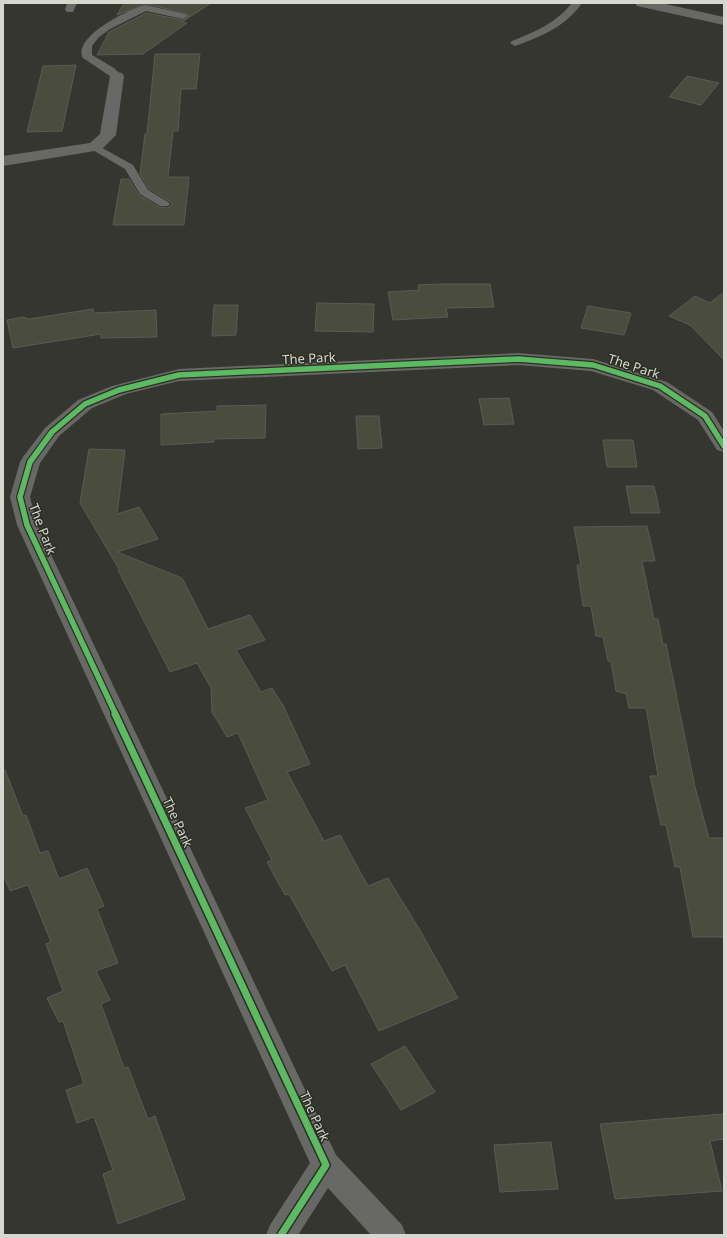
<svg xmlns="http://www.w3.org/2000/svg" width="727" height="1238" font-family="'Noto Sans',sans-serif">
<rect width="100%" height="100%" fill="#34362f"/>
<g fill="#4a4d3d" stroke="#595b56">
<polygon points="124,3 211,3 182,22 187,23 143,54 97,55 109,32 146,13 183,20 189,16 186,13 145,4 117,15"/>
<polygon points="155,54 200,54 196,89 181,89 178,131 173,131 168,177 189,177 184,225 113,225 121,179 129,179 139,195 159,207 168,208 172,204 169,201 149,189 140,174 145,134 147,134"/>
<polygon points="76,65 62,131 27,132 43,66"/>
<polygon points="687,76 719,83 701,105 669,97"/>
<polygon points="441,284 490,284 494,307 446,308 448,317 393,320 388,292 419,290 418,285"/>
<polygon points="724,292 724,360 690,325 669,316 695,296 710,303"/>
<polygon points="317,303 374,304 373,332 315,331"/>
<polygon points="214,305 238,305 236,335 212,336"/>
<polygon points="588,306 631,313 624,335 581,328"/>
<polygon points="93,309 94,313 156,310 157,337 101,338 101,334 13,348 7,320 23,317 29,319"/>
<polygon points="509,398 514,424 484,425 479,399"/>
<polygon points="266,405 265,438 214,439 214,442 161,445 161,414 217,411 217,406"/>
<polygon points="356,416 379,416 382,448 358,449"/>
<polygon points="603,440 633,440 637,467 607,467"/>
<polygon points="89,449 125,450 117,514 139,507 158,539 117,552 182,578 208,629 250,615 265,640 236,650 261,692 272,688 283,705 310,764 287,772 324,841 340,835 368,886 388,878 421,932 458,998 379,1031 345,965 332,971 289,894 285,895 267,862 272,860 245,808 268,800 238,733 227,737 212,712 211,688 197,663 170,672 118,570 119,569 80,503"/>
<polygon points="626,486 654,486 660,513 631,513"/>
<polygon points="647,526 655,561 642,561 654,619 658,619 663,644 666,644 695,787 709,838 724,838 724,937 693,937 680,867 675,867 666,825 661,825 650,776 658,776 646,708 629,708 626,694 616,691 611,661 608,661 603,637 596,636 591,606 583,606 577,565 581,565 574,527"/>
<polygon points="5,770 23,816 26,815 40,853 48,851 59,879 87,868 104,906 97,909 118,963 96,971 110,1000 101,1004 124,1068 128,1067 148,1119 155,1116 185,1199 118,1224 103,1174 113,1170 94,1117 77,1123 66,1090 84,1084 63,1021 59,1022 47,998 63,991 46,944 51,942 28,885 10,891 3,874 3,771"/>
<polygon points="405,1046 435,1092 401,1110 371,1064"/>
<polygon points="724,1114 724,1139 710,1141 722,1191 615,1199 600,1124"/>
<polygon points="551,1142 558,1189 500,1192 494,1145"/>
</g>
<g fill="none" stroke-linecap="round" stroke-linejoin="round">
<g fill="#686966" fill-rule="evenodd">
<polygon points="67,3 77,3 73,12 67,12 65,10"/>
<path d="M 572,3 L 582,3 C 566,26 544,35 518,45 L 515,46 L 510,43 L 512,41 C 535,32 556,23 572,3 Z"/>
<path d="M 145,5 L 186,14 L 188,16 L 183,19 L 146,11 L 110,29 L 99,37 L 92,46 L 92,55 L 114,68 L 122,76 L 121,78 L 113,78 L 83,58 C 72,37 129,9 145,5 Z"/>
<polygon points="95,144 133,165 148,190 168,202 170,204 168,206 160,206 140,194 125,169 91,149 90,147"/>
</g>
<g fill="#686966" fill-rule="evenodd">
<polygon points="635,3 661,3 724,17 724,25 637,6"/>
<polygon points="117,72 122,73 124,76 116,135 101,150 3,166 3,156 90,143 100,134 110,76 112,73"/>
<polygon points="518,353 593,359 667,382 712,412 724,431 724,452 717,450 698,420 653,390 591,371 518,365 179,381 126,394 92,408 59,436 40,463 30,497 37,525 336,1155 402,1225 406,1235 371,1235 328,1188 298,1235 266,1235 270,1225 310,1163 17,525 10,497 20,462 23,457 45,428 78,400 112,386 179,369"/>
</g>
<defs>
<polyline id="cycleway-far1" points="116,715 27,525 20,497 30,462 52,432 85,404 119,390 179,375 518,359 593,365 660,386 705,416 724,446"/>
<polyline id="cycleway" points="115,714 326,1165 281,1235"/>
</defs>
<use href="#cycleway-far1" stroke="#2b2f23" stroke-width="8"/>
<use href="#cycleway" stroke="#2b2f23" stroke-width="10"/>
<use href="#cycleway-far1" stroke="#5cba63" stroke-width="5.5"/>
<use href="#cycleway" stroke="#5cba63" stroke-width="7"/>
</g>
<g text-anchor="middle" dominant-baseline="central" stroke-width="3" stroke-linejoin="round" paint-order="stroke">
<g font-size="13" fill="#d6d8d0" stroke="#2b2f23">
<text transform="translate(309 358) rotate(-3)">The Park</text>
<text transform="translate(634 366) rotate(18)">The Park</text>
<text transform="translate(43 529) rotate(69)">The Park</text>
<text transform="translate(178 822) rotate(65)">The Park</text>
<text transform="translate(315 1116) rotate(65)">The Park</text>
</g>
</g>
<rect width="727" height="1238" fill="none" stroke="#d6d8d0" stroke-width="8"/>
</svg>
